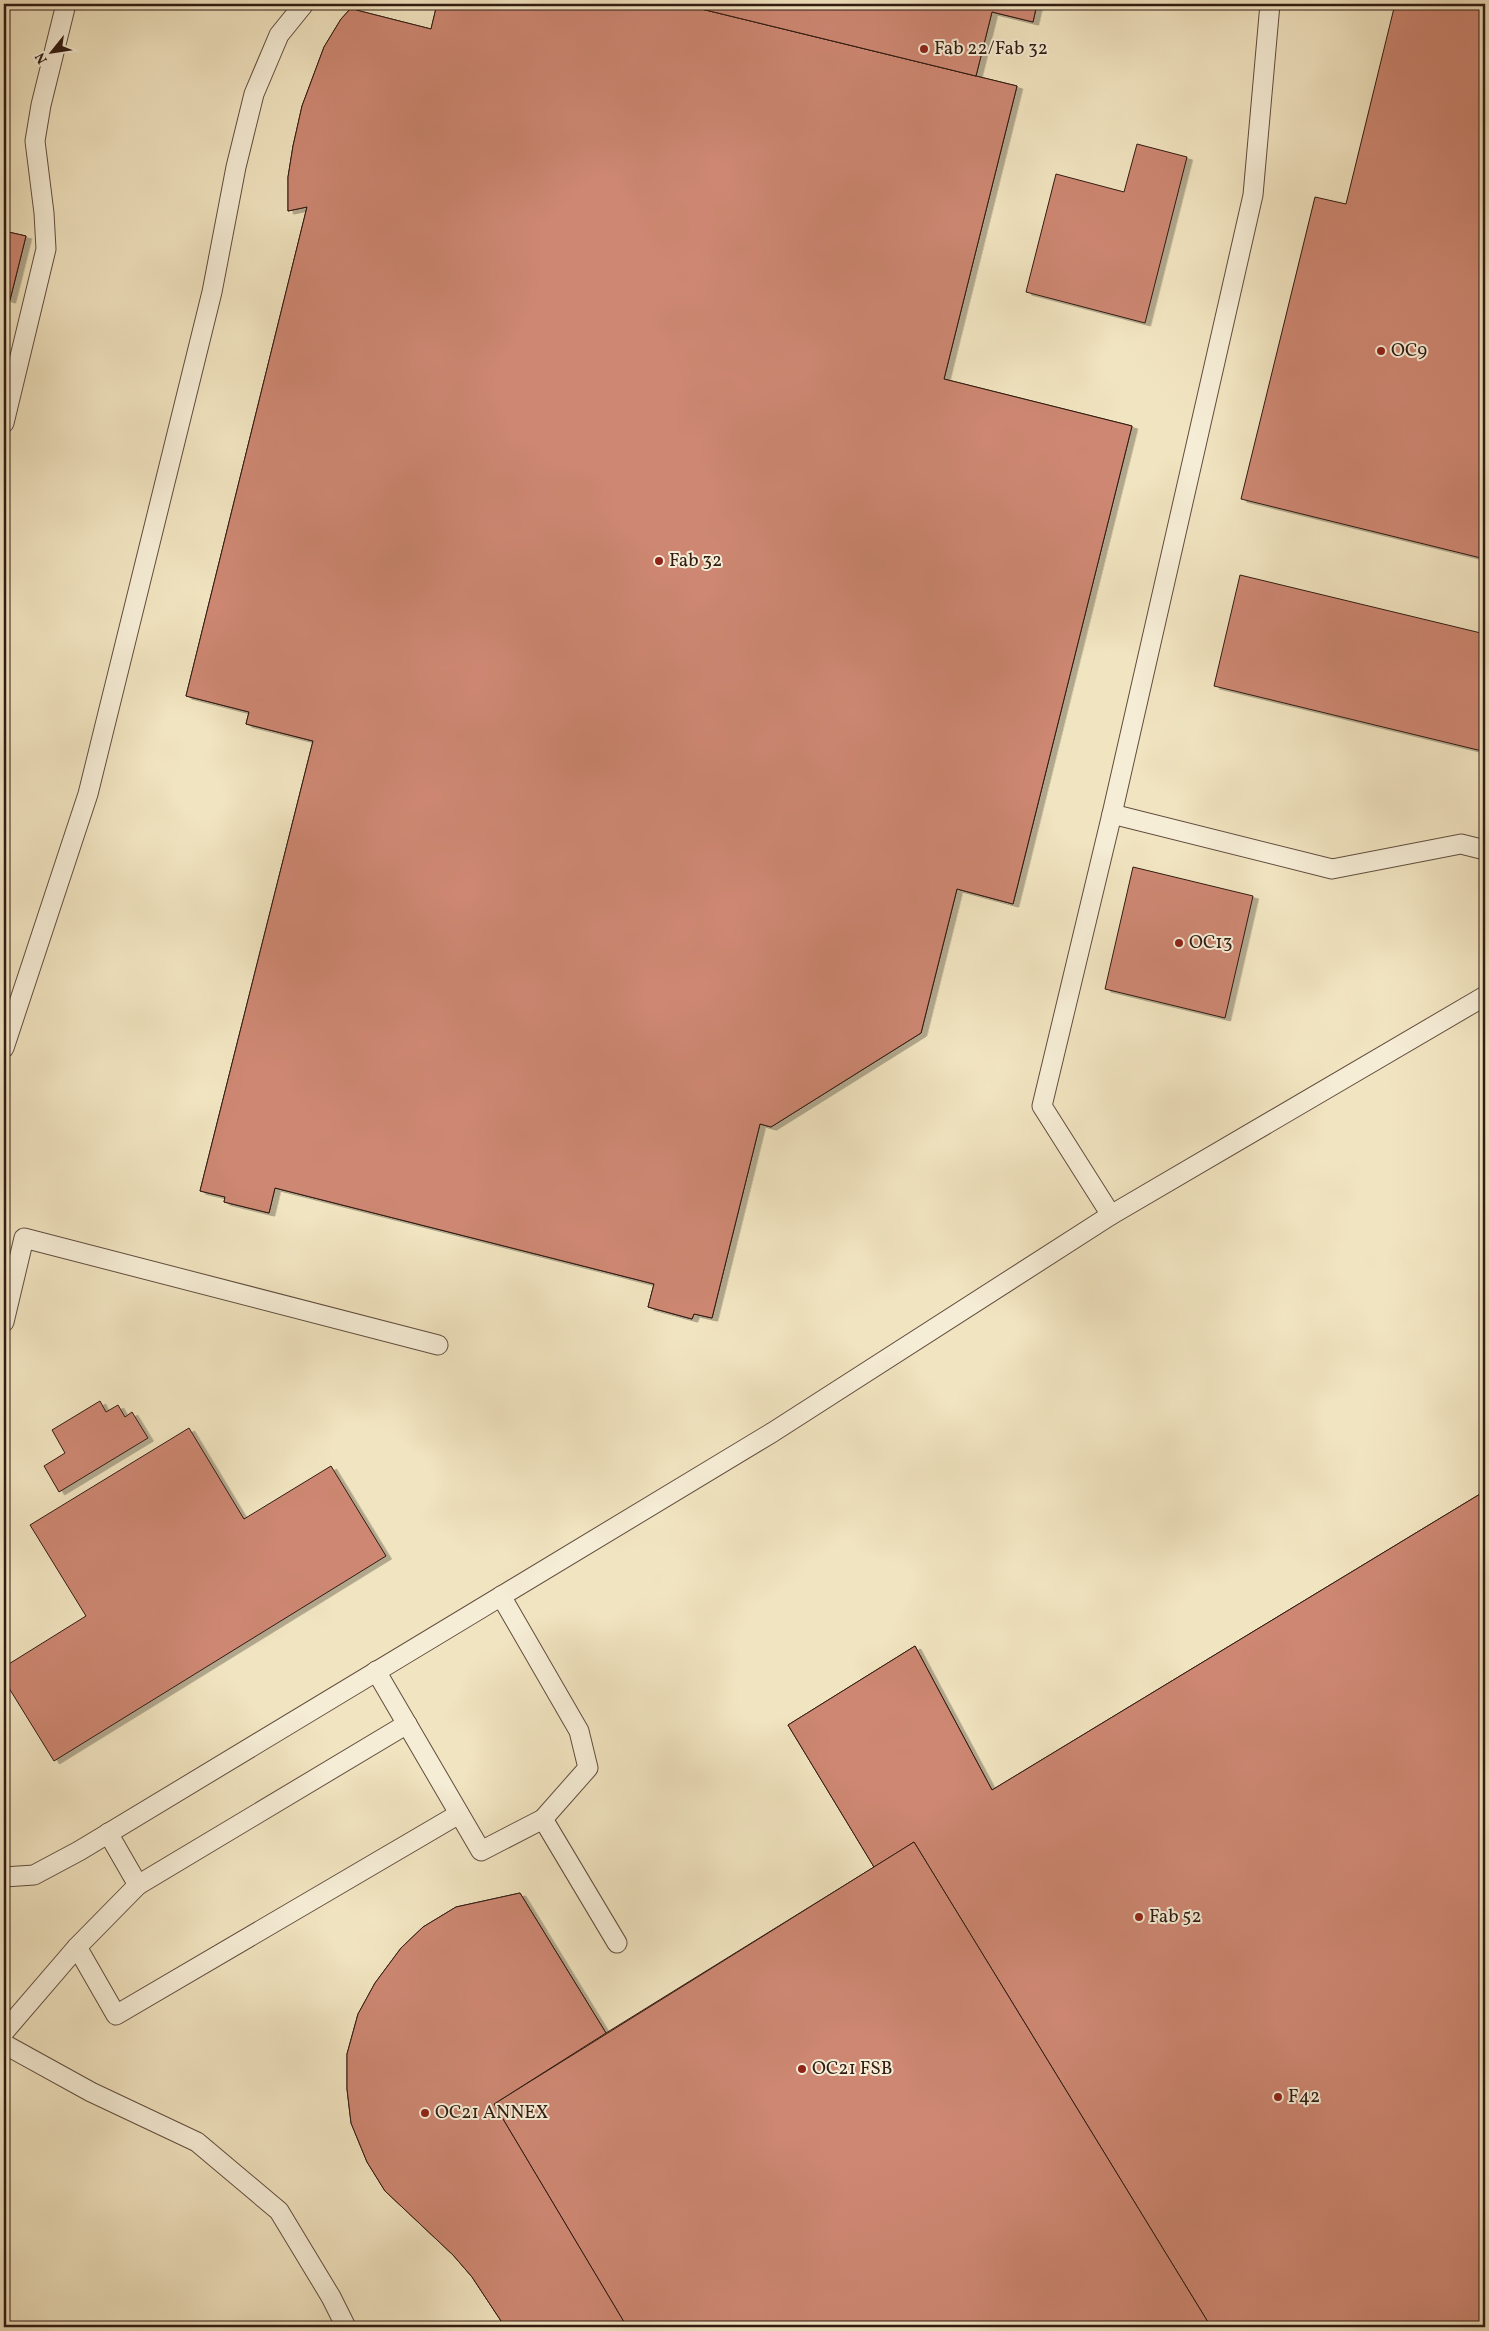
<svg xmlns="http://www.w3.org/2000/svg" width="1489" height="2331" font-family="Vollkorn,serif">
<defs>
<filter id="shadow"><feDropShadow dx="5.5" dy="3" stdDeviation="0" flood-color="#0004"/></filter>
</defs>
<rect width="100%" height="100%" fill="#f1e4c0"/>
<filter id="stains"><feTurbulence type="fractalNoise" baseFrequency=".004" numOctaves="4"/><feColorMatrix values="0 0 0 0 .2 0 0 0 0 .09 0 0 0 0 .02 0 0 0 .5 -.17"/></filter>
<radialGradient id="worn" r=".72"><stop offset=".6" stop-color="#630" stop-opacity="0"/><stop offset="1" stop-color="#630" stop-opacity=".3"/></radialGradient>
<g fill="#cd8772" stroke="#311b12" filter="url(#shadow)">
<polygon points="437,4 681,4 1017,86 944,379 1132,426 1013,904 957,889 921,1033 771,1127 760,1124 712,1318 694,1314 692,1319 648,1307 654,1284 275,1188 269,1213 224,1202 225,1197 200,1191 313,741 246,724 249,712 186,696 307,207 288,211 288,177 293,146 302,106 324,47 341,19 353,6 356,10 431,29"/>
<polygon points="437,4 681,4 1017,86 944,379 1132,426 1013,904 957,889 921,1033 771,1127 760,1124 712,1318 694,1314 692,1319 648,1307 654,1284 275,1188 269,1213 224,1202 225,1197 200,1191 313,741 246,724 249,712 186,696 307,207 288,211 288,177 293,146 302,106 324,47 341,19 353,6 356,10 431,29"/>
<polygon points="681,4 1037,4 1033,22 992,12 976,76"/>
<polygon points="681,4 1037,4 1033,22 992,12 976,76"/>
<polygon points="1395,4 1485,4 1485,559 1241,499 1315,197 1346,204"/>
<polygon points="1137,144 1187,157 1145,323 1026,292 1056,174 1124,192"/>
<polygon points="4,231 26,236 10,300 4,298"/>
<polygon points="4,231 26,236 10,300 4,298"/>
<polygon points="1240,575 1485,634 1485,735 1482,751 1214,686"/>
<polygon points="1133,867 1253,896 1225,1018 1105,989"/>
<polygon points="100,1401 106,1412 118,1405 125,1417 132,1412 148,1438 59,1492 44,1466 65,1453 52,1430"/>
<polygon points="189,1428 244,1519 331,1466 386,1556 54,1761 4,1680 4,1667 86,1616 30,1525"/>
<polygon points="1485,1491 1485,2327 505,2327 472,2277 453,2255 385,2191 367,2162 351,2123 347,2089 347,2054 358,2014 375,1983 401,1948 423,1927 456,1907 520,1893 606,2033 874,1867 788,1725 915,1646 992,1790"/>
<polygon points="1485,1491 1485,2327 1211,2327 914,1842 874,1867 788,1725 915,1646 992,1790"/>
<polygon points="914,1842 1211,2327 627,2327 494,2104"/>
<polygon points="520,1893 606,2033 494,2104 627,2327 505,2327 472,2277 453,2255 385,2191 367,2162 351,2123 347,2089 347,2054 358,2014 375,1983 401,1948 423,1927 456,1907"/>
</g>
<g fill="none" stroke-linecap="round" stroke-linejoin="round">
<defs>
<g id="lane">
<polyline points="4,423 46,249 44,213 35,141 41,105 66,4"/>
<polyline points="1112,814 1332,869 1461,844 1485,850"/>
<polyline points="4,1048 88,794 212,292 236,167 254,94 279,35 304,4"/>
<polyline points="1111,1215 1042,1106 1112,814 1253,195 1270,4"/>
<polyline points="4,1322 24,1238 438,1345"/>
<polyline points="501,1596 579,1731 588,1768 543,1819"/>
<polyline points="376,1671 481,1851 543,1819 617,1943"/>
<polyline points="4,1877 34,1875 79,1851 773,1432 1111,1215 1485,996"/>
<polyline points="138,1885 407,1724"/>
<polyline points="77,1947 116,2015 459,1814"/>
<polyline points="4,2032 77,1947 138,1885 108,1833"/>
<polyline points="4,2044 91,2092 197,2142 279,2211 331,2297 346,2327"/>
</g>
</defs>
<use href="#lane" stroke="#614d3e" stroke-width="21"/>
<use href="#lane" stroke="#f6edd6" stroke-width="19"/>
</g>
<g fill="#8f2418" stroke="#f6edd6" stroke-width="2">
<circle cx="924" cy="49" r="5"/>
<circle cx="1381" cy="351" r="5"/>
<circle cx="659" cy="561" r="5"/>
<circle cx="1179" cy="943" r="5"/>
<circle cx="1139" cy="1917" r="5"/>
<circle cx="802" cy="2069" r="5"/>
<circle cx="1278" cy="2097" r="5"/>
<circle cx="425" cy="2113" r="5"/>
</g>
<g text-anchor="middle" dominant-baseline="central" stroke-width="4" stroke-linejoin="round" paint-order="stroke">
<g font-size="19" fill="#311b12" stroke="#f6edd6" text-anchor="start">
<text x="934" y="49">Fab 22/Fab 32</text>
<text x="1391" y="351">OC9</text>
<text x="669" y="561">Fab 32</text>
<text x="1189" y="943">OC13</text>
<text x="1149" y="1917">Fab 52</text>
<text x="812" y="2069">OC21 FSB</text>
<text x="1288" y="2097">F42</text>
<text x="435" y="2113">OC21 ANNEX</text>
</g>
</g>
<rect width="1489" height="2331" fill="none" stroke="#f1e4c0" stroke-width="20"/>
<rect x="5" y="5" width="1479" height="2321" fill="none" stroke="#311b12" stroke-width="2.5"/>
<rect x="10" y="10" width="1469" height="2311" fill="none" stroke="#311b12"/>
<g transform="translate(52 52) rotate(240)" stroke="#f6edd6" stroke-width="4" paint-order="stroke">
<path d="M0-4L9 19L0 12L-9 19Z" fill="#311b12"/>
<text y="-8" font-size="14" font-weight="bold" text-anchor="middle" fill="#311b12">N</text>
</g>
<rect width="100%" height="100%" filter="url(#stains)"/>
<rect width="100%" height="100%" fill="url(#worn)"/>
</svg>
